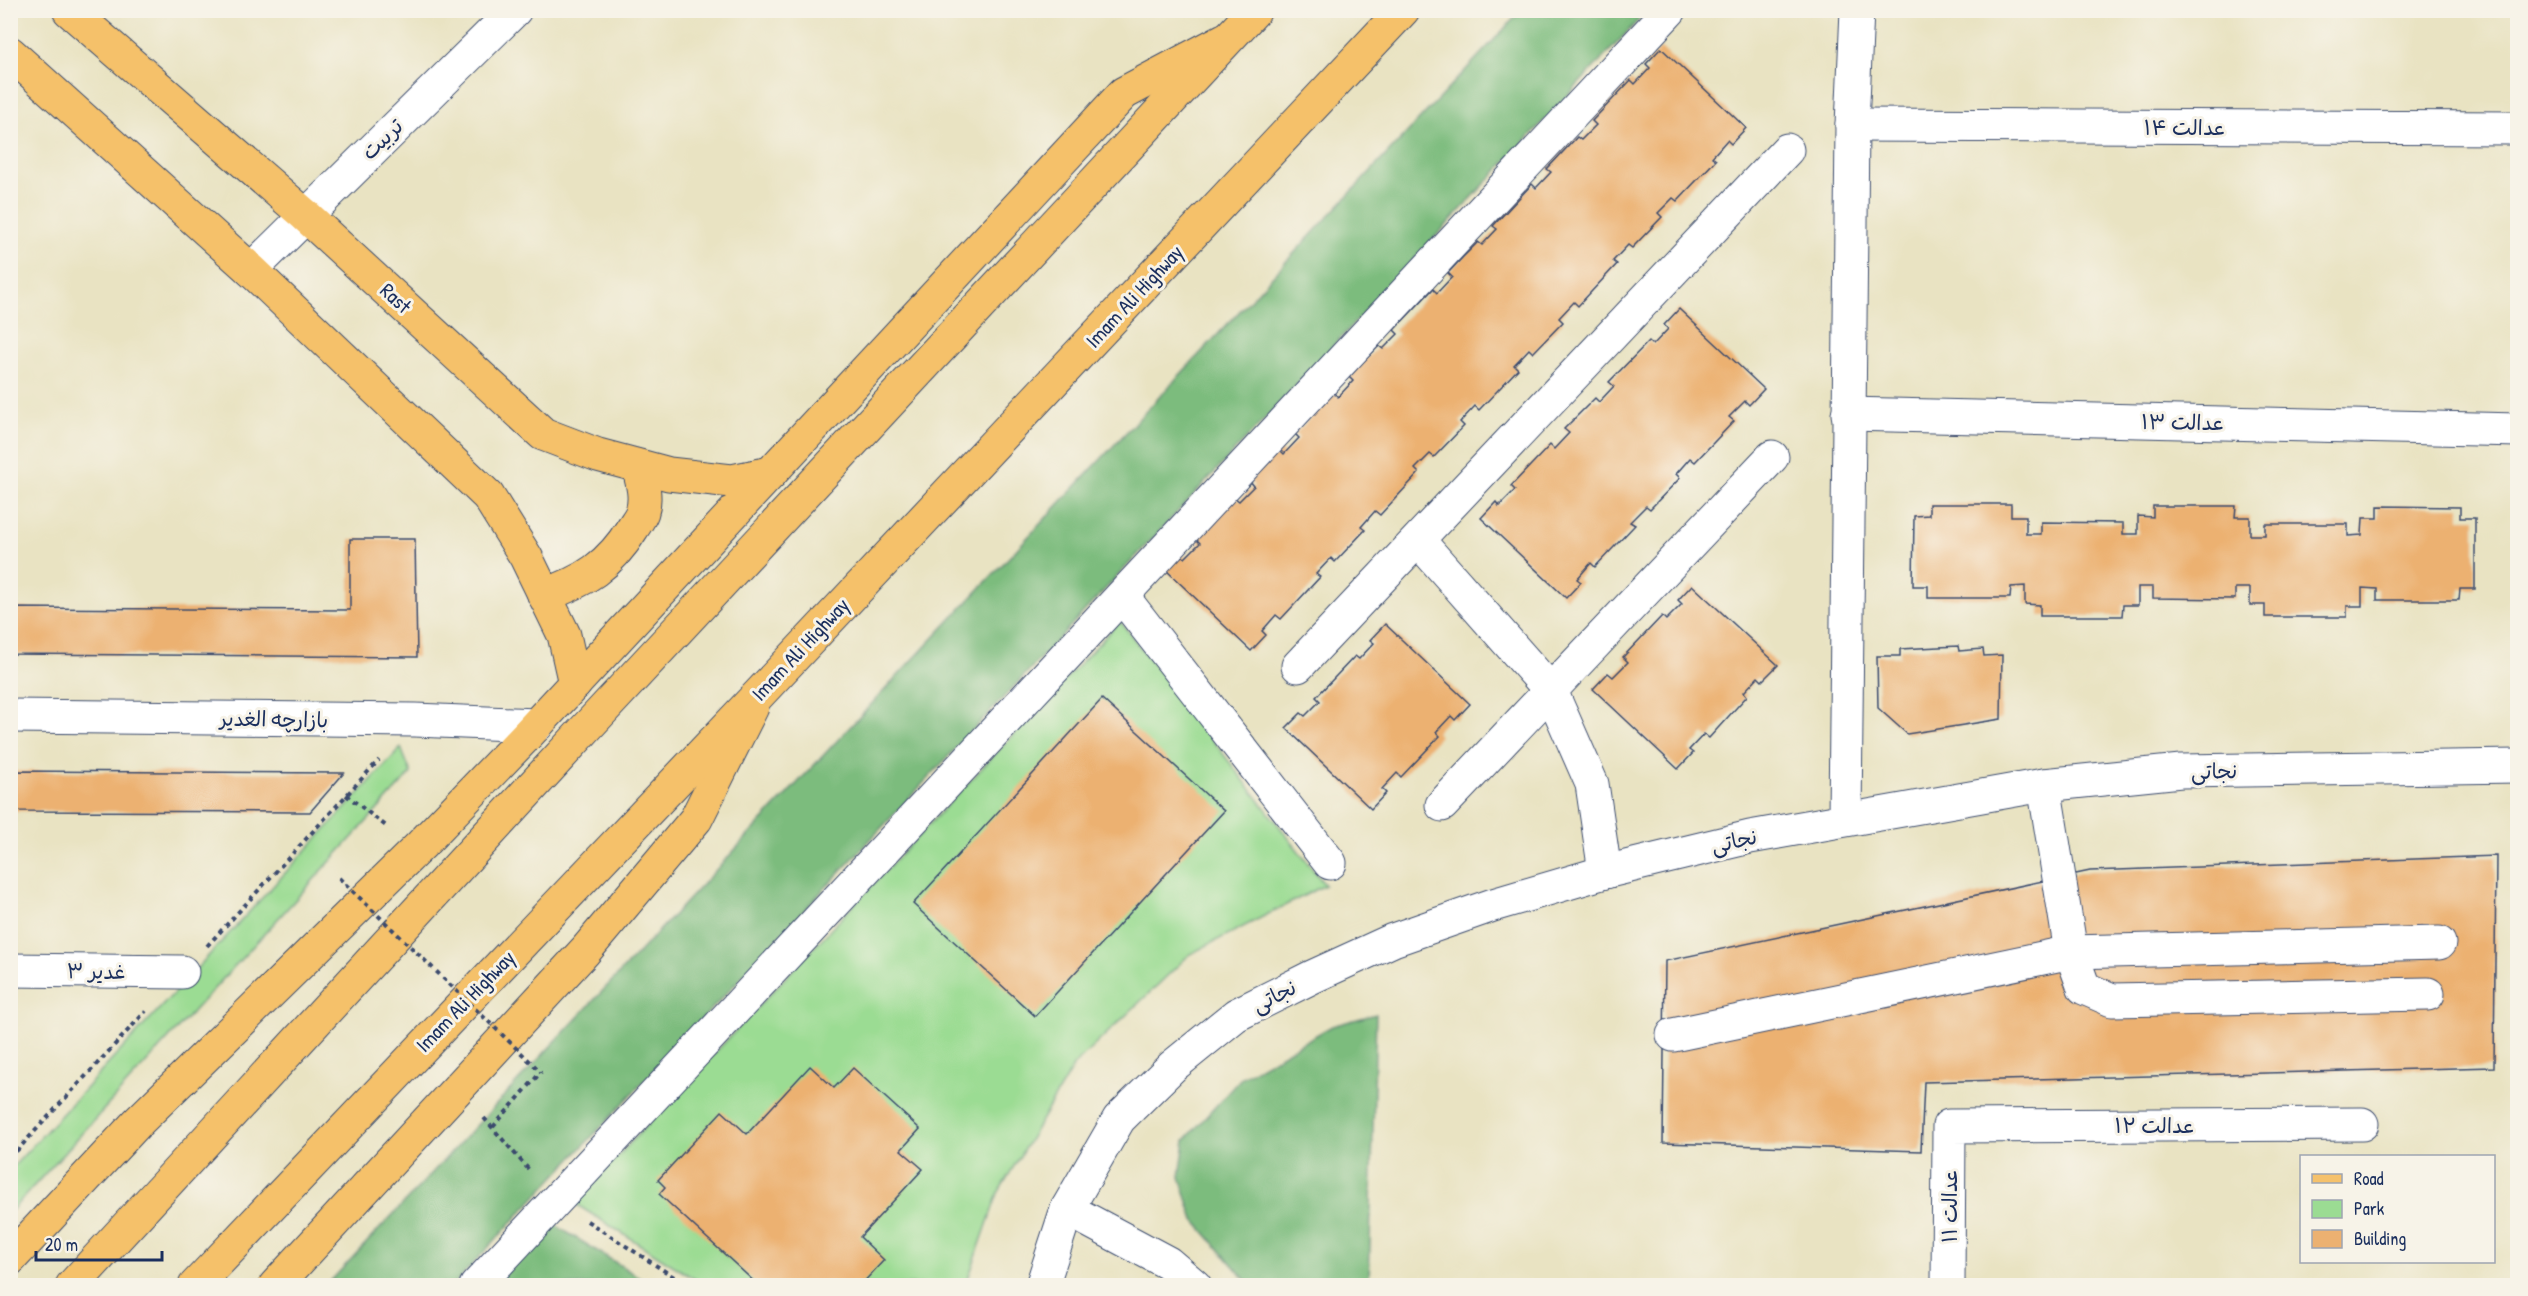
<svg xmlns="http://www.w3.org/2000/svg" width="2528" height="1296" font-family="'Patrick Hand','Playpen Sans Arabic',sans-serif">
<rect width="100%" height="100%" fill="#f7f3e8"/>
<filter id="ink" filterUnits="userSpaceOnUse"><feTurbulence type="fractalNoise" baseFrequency=".0167" numOctaves="2"/><feDisplacementMap in="SourceGraphic" scale="12" xChannelSelector="R" yChannelSelector="G"/><feConvolveMatrix kernelMatrix="1 2 1 2 8 2 1 2 1" color-interpolation-filters="sRGB"/></filter>
<filter id="wash" filterUnits="userSpaceOnUse"><feTurbulence type="fractalNoise" baseFrequency=".008" numOctaves="4" result="noise"/><feDisplacementMap in="SourceGraphic" scale="24" xChannelSelector="R" yChannelSelector="G"/><feGaussianBlur stdDeviation="1.35" result="paint"/><feColorMatrix in="noise" values="0 0 0 0 0 0 0 0 0 0 0 0 0 0 0 0 0 1.4 0 .05"/><feComposite in="paint" operator="in"/></filter>
<g filter="url(#wash)">
<rect width="100%" height="100%" fill="#e9e3c2"/>
<g fill="#9bdc93" stroke="#5b8678" stroke-width="1.5">
<polygon points="1120,621 1325,885 1190,954 1074,1065 998,1193 966,1285 704,1285 574,1203"/>
<polygon points="401,748 411,773 11,1211 10,1170"/>
</g>
<g fill="#7cbc7d" stroke="#4c766e" stroke-width="1.5">
<polygon points="1521,11 1647,11 453,1285 326,1286"/>
<polygon points="1376,1014 1369,1285 1250,1285 1194,1220 1180,1177 1185,1140 1242,1077 1332,1026"/>
<polygon points="552,1223 652,1285 493,1286"/>
</g>
<g id="blocks">
<g fill="#ecb171">
<polygon points="1661,48 1746,128 1731,144 1727,140 1712,157 1716,160 1677,201 1673,198 1658,213 1662,217 1632,248 1628,245 1613,261 1617,264 1578,306 1574,302 1559,318 1563,322 1533,353 1529,349 1514,365 1518,369 1479,410 1475,406 1460,422 1464,426 1434,457 1430,454 1415,469 1419,473 1380,515 1375,511 1361,527 1365,530 1335,562 1331,558 1316,574 1320,577 1281,619 1276,615 1262,631 1266,635 1251,651 1166,570 1181,555 1185,558 1200,543 1196,539 1235,498 1239,501 1254,486 1250,481 1280,450 1284,454 1299,438 1295,434 1334,393 1338,397 1353,381 1349,377 1364,361 1379,346 1383,349 1398,334 1394,330 1433,289 1437,293 1452,277 1448,273 1463,257 1478,242 1482,245 1497,229 1493,226 1532,184 1536,188 1551,172 1547,169 1577,137 1581,140 1596,125 1592,121 1631,80 1635,84 1650,68 1646,64"/>
<polygon points="1679,309 1764,389 1749,405 1745,401 1729,417 1734,421 1695,462 1690,458 1676,474 1680,478 1650,509 1646,506 1630,522 1635,525 1595,567 1591,563 1577,579 1581,582 1566,598 1481,518 1496,502 1499,506 1515,490 1511,486 1550,445 1554,449 1569,433 1564,429 1595,398 1599,402 1614,386 1609,382 1649,341 1653,345 1668,329 1664,325"/>
<polygon points="1929,504 2011,504 2011,516 2026,516 2026,534 2041,534 2041,522 2123,523 2123,534 2138,534 2138,516 2153,517 2153,506 2236,506 2235,517 2250,517 2250,535 2265,535 2265,524 2348,524 2348,536 2362,535 2363,518 2378,518 2378,506 2460,507 2460,518 2475,518 2475,589 2460,589 2459,600 2377,600 2377,589 2362,588 2362,606 2347,606 2347,617 2265,617 2265,605 2250,605 2250,588 2235,588 2235,599 2153,598 2153,587 2138,587 2138,605 2123,605 2122,616 2040,616 2040,605 2025,604 2025,586 2011,587 2010,598 1928,598 1928,586 1913,586 1914,516 1929,515"/>
<polygon points="350,539 415,539 417,657 10,654 10,608 350,610"/>
<polygon points="1692,585 1778,665 1762,681 1758,677 1744,692 1747,696 1709,738 1704,734 1689,750 1693,753 1678,769 1593,689 1608,673 1613,677 1628,662 1623,657 1662,616 1666,620 1682,604 1678,600"/>
<polygon points="1385,624 1470,704 1455,720 1451,716 1436,732 1440,736 1401,777 1397,773 1382,789 1386,793 1371,809 1286,728 1301,713 1305,716 1320,701 1316,697 1355,656 1359,659 1374,643 1370,640"/>
<polygon points="1958,646 1959,651 1983,649 1984,656 2002,655 2001,719 1907,734 1878,708 1877,656 1900,656 1900,649"/>
<polygon points="1102,699 1224,811 1035,1016 913,904"/>
<polygon points="10,771 344,773 310,812 10,811"/>
<polygon points="2496,856 2494,1067 1924,1082 1921,1151 1663,1143 1665,961 2090,871"/>
<polygon points="810,1066 834,1088 853,1068 920,1129 901,1150 923,1169 860,1237 884,1260 860,1286 759,1286 659,1194 665,1187 658,1180 722,1111 747,1134"/>
</g>
</g>
</g>
<g filter="url(#ink)">
<use href="#blocks" fill-opacity="0" stroke="#3a4a6d" stroke-width="1.5"/>
<g fill="none" stroke-linecap="round" stroke-linejoin="round">
<defs>
<g id="minor">
<polyline points="1852,125 2518,128"/>
<polyline points="251,270 515,10"/>
<polyline points="1848,414 2518,430"/>
<polyline points="1418,540 1551,691 1592,784 1605,872"/>
<polyline points="1122,596 1330,863"/>
<polyline points="1298,666 1787,150"/>
<polyline points="10,716 415,720 537,725"/>
<polyline points="2044,785 2071,952 2084,988 2112,1000 2428,994"/>
<polyline points="1442,805 1772,457"/>
<polyline points="1845,818 1852,125 1857,10"/>
<polyline points="10,970 182,972"/>
<polyline points="1673,1035 2071,952 2439,943"/>
<polyline points="1067,1209 1168,1263 1195,1286"/>
<polyline points="476,1286 1670,10"/>
<polyline points="1042,1286 1067,1209 1119,1119 1173,1066 1236,1015 1312,977 1393,940 1493,905 1605,872 1750,837 2044,785 2181,771 2518,766"/>
<polyline points="1948,1286 1949,1126 2362,1124"/>
</g>
<g id="major">
<polyline points="69,10 305,215 543,434 598,455 669,474 732,481 771,473"/>
<polyline points="10,53 251,270 488,496 526,557 564,635 575,684"/>
<path d="M 544,595 C 584,582 610,565 632,529 C 635,524 640,518 642,512 C 647,497 642,481 638,466"/>
<polyline points="10,1259 138,1122 421,845 527,735 1124,93 1224,40"/>
<polyline points="275,1286 585,951 696,819 752,707"/>
</g>
<g id="highway">
<polyline points="72,1286 588,726 1255,10"/>
<polyline points="195,1286 758,695 1403,10"/>
</g>
</defs>
<use href="#minor" stroke="#3a4a6d" stroke-width="35"/>
<use href="#major" stroke="#3a4a6d" stroke-width="35"/>
<use href="#highway" stroke="#3a4a6d" stroke-width="35"/>
<g stroke="#3a4a6d" stroke-width="4" stroke-dasharray="4.5 4.5" stroke-linecap="butt">
<polyline points="346,795 386,826"/>
<polyline points="207,946 379,760"/>
<polyline points="484,1118 530,1171"/>
<polyline points="493,1127 541,1072"/>
<polyline points="10,1158 146,1011"/>
<polyline points="587,1221 688,1286"/>
</g>
<use href="#minor" stroke="#fff" stroke-width="33"/>
<use href="#major" stroke="#f5c16b" stroke-width="33"/>
<use href="#highway" stroke="#f5c16b" stroke-width="33"/>
<polyline stroke="#3a4a6d" stroke-width="4" stroke-dasharray="4.5 4.5" stroke-linecap="butt" points="339,878 541,1072"/>
</g>
</g>
<g text-anchor="middle" dominant-baseline="central" stroke-width="6" stroke-linejoin="round" paint-order="stroke">
<g font-size="21" fill="#1b2f5e" stroke="#f7f3e8">
<text x="2185" y="127">عدالت ۱۴</text>
<text transform="translate(382 139) rotate(-44)">تربیت</text>
<text transform="translate(1134 296) rotate(-47)">Imam Ali Highway</text>
<text transform="translate(396 298) rotate(43)">Rast</text>
<text transform="translate(2183 422) rotate(1)">عدالت ۱۳</text>
<text transform="translate(800 649) rotate(-47)">Imam Ali Highway</text>
<text transform="translate(274 719) rotate(1)">بازارچه الغدیر</text>
<text transform="translate(2214 771) rotate(-1)">نجاتی</text>
<text transform="translate(1734 841) rotate(-13)">نجاتی</text>
<text transform="translate(96 971) rotate(1)">غدیر ۳</text>
<text transform="translate(1274 996) rotate(-27)">نجاتی</text>
<text transform="translate(465 1001) rotate(-46)">Imam Ali Highway</text>
<text x="2155" y="1125">عدالت ۱۲</text>
<text transform="translate(1949 1206) rotate(-90)">عدالت ۱۱</text>
</g>
</g>
<rect width="2528" height="1296" fill="none" stroke="#f7f3e8" stroke-width="36"/>
<rect x="2300" y="1155" width="195" height="108" fill="#f7f3e8" stroke="#9fa5b1" stroke-width="1.5"/>
<rect x="2312" y="1174" width="30" height="9" fill="#f5c16b" stroke="#9fa5b1" stroke-width="1.5"/>
<text x="2354" y="1185" font-size="18" fill="#1b2f5e">Road</text>
<rect x="2312" y="1200" width="30" height="18" fill="#9bdc93" stroke="#9fa5b1" stroke-width="1.5"/>
<text x="2354" y="1215" font-size="18" fill="#1b2f5e">Park</text>
<rect x="2312" y="1230" width="30" height="18" fill="#ecb171" stroke="#9fa5b1" stroke-width="1.5"/>
<text x="2354" y="1245" font-size="18" fill="#1b2f5e">Building</text>
<path d="M36 1251v9h126v-9" fill="none" stroke="#1b2f5e" stroke-width="3"/>
<text x="45" y="1251" font-size="18" fill="#1b2f5e" stroke="#f7f3e8" stroke-width="4.5" paint-order="stroke">20 m</text>
</svg>
